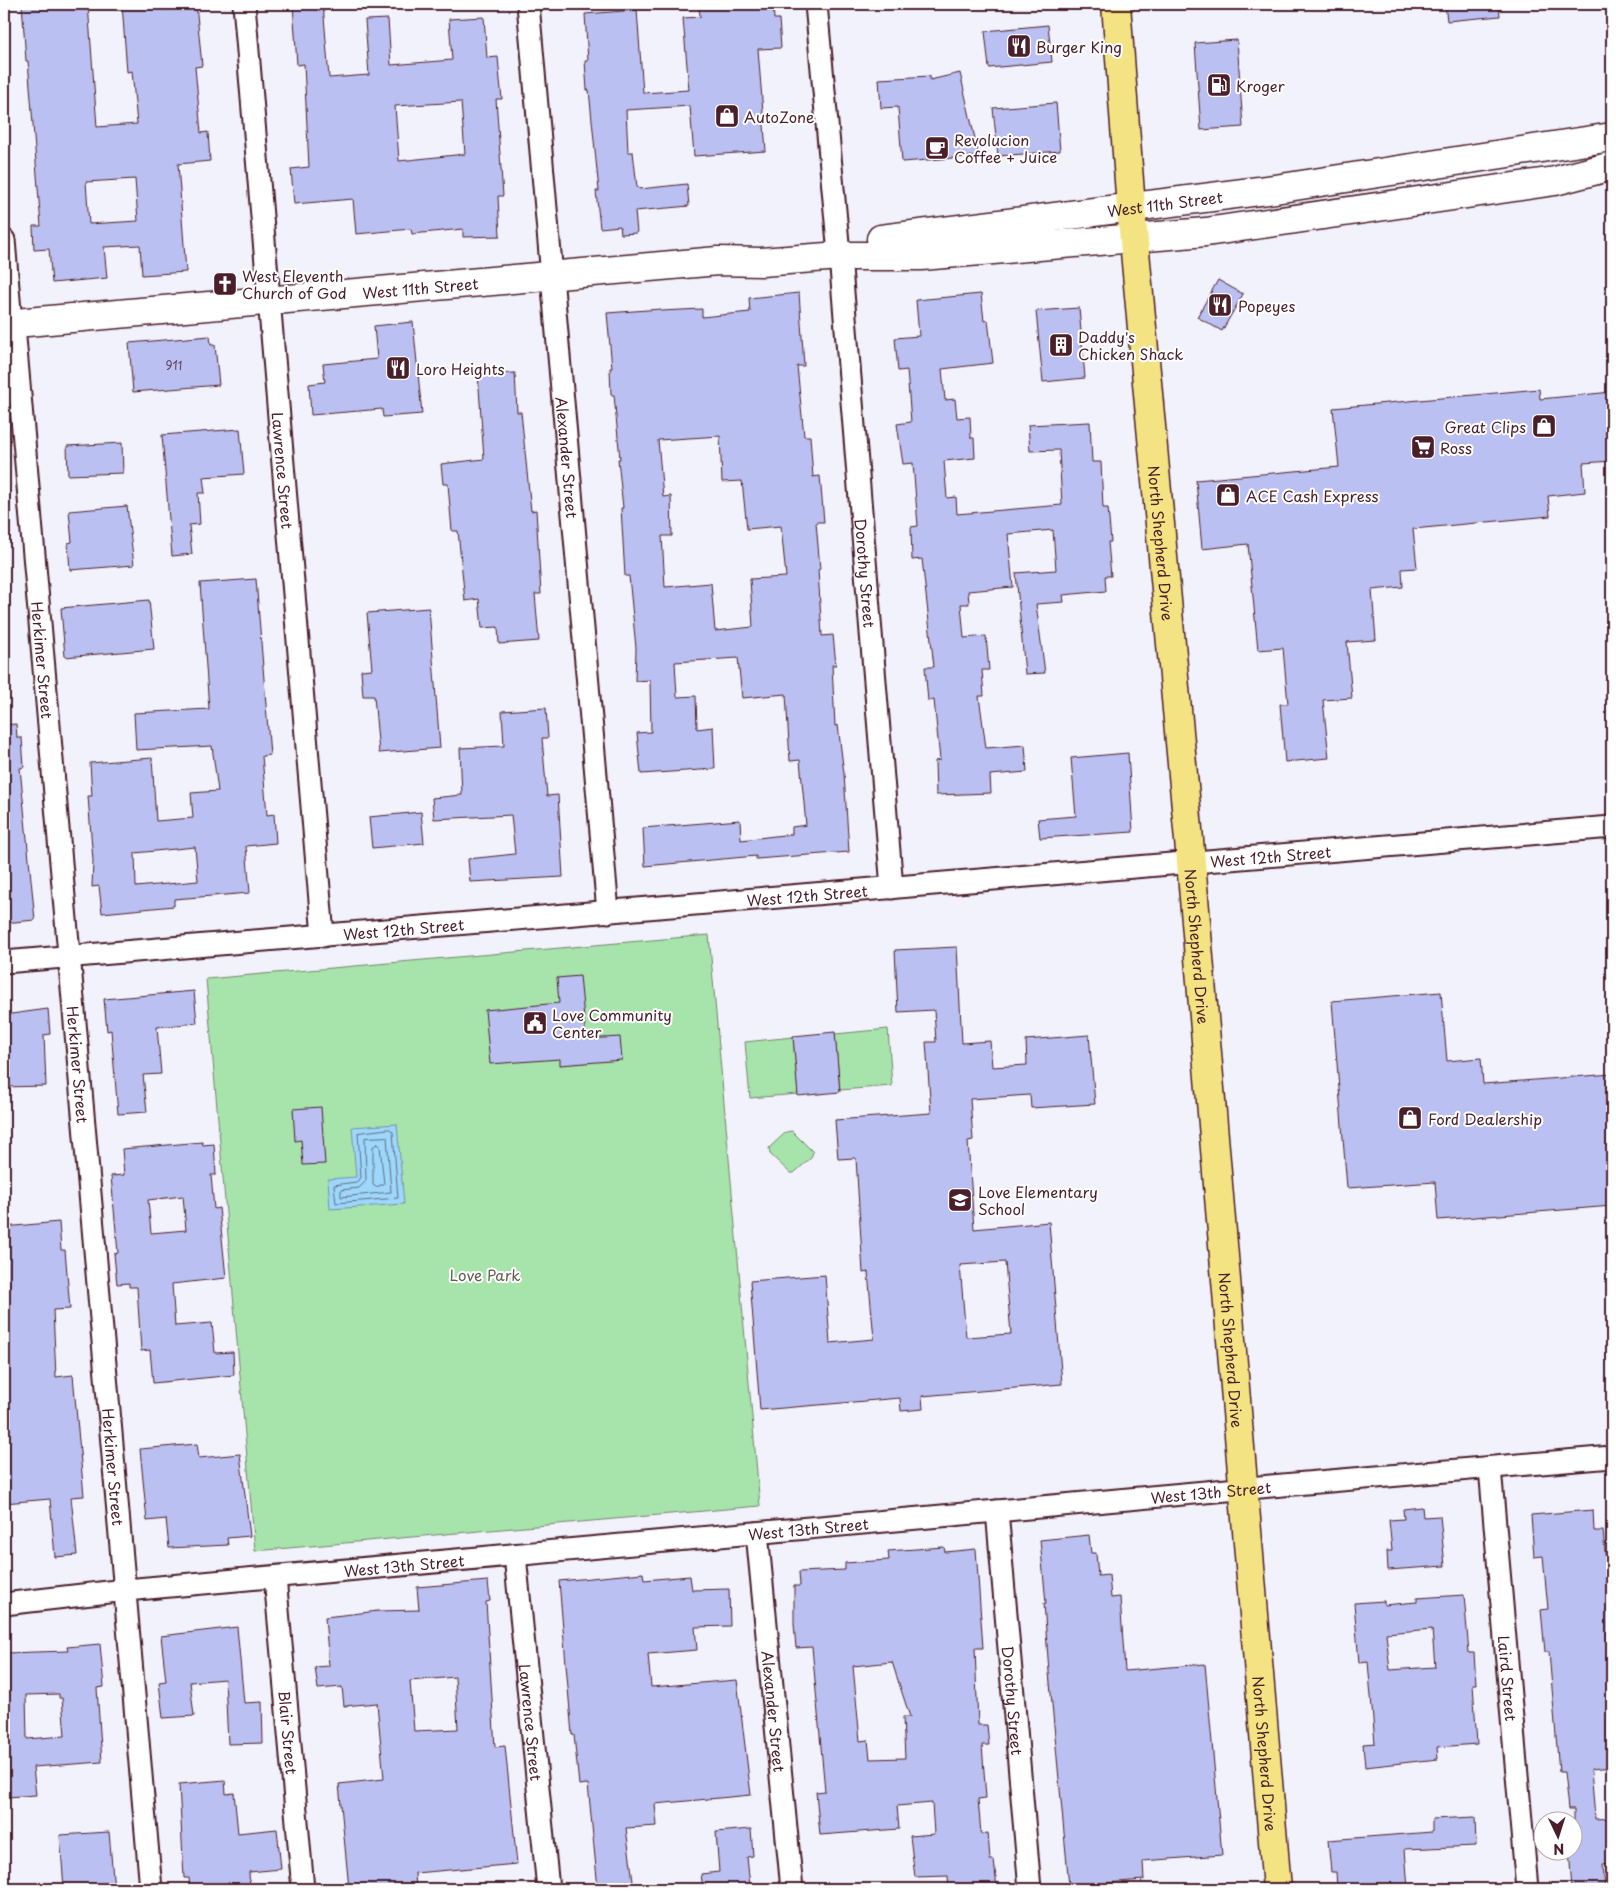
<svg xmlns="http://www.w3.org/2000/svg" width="1616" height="1893" font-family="'Playpen Sans',sans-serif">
<rect width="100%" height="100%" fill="#f1f2fc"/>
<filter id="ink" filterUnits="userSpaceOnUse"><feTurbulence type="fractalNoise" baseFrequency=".02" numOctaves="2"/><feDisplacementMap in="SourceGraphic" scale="10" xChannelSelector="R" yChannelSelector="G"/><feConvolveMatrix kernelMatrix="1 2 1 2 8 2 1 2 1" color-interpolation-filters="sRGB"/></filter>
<g filter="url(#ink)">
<g fill="#a6e4ac" stroke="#78826c">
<polygon points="709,935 760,1506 255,1551 206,979"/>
<polygon points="888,1029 892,1086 840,1090 835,1034"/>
<polygon points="793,1037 798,1094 750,1098 745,1042"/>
<polygon points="792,1131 813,1152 811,1158 794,1173 790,1173 770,1154 769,1148 786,1132"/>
</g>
<polygon fill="#9bd8fc" stroke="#7b8ea8" points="397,1124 404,1204 330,1209 328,1179 356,1177 352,1127"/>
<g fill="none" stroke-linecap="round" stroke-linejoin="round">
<g stroke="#6a697f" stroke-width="1">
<polygon points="390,1129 393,1132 398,1198 336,1203 334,1185 356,1182 361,1178 358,1133"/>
<polygon points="387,1137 391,1192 341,1197 341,1190 359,1188 366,1181 365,1138"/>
<polygon points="378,1144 380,1146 384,1184 376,1187 373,1185 373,1147"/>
</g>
</g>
<g fill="#bbc0f2" stroke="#4a1f2b" fill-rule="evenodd">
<path d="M 22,4 L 88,4 L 97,127 L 137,124 L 132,71 L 127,72 L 122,4 L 196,4 L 202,66 L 195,67 L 201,133 L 208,132 L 210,161 L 178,164 L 186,272 L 142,275 L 140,245 L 104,247 L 107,278 L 52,283 L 49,249 L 34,250 L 33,226 L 41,226 L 28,61 L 26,61 ZM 135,179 L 138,221 L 89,224 L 86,182 Z"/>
<path d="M 293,4 L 323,4 L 329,78 L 369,75 L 365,20 L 388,19 L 391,65 L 452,60 L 449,19 L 484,17 L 487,58 L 498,57 L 500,80 L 502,99 L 496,99 L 503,196 L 498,196 L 500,236 L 463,237 L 463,229 L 412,234 L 411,229 L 356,234 L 353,199 L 294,204 L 291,169 L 309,167 L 304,64 L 297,65 ZM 461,102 L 465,154 L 399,161 L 395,106 Z"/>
<polygon points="699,4 773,4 774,19 779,19 781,48 758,49 766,151 694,156 690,106 626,110 628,152 633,152 637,187 640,189 687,184 689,206 635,211 637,233 621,234 620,226 600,228 596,191 599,191 589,90 587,90 585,61 588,61 585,14 637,10 643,93 689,90 683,18 700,17"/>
<polygon points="1445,4 1499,4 1500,16 1447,21"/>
<polygon points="1048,25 1052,62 989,68 985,31"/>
<polygon points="1237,40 1243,127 1201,130 1195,43"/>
<polygon points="960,73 979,156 902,162 898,107 881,108 879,79 930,76 930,80"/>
<polygon points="1056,103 1060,151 998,156 993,108"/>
<polygon points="1218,280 1243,294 1222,331 1197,317"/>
<path d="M 799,293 L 804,366 L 797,366 L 804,436 L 810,436 L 813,477 L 820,476 L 824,522 L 816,522 L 820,569 L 818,570 L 822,636 L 833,635 L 836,665 L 832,665 L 835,726 L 838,725 L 844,774 L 849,852 L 756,859 L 756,856 L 645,866 L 643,828 L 740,820 L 741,840 L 792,834 L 792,827 L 806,825 L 800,760 L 790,761 L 786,694 L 742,698 L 738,658 L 675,662 L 677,697 L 696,696 L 697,729 L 713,727 L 715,769 L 641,774 L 637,733 L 651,732 L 650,680 L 635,681 L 636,648 L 629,576 L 625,576 L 621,508 L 623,508 L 618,459 L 620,459 L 614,395 L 611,395 L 610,368 L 612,368 L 607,313 L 661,309 L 661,311 L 702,309 L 702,317 L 750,312 L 749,298 ZM 720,436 L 722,482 L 742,481 L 747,529 L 781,526 L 786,577 L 750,579 L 753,627 L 715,631 L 711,583 L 665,587 L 662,536 L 672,536 L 671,496 L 663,497 L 658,440 Z"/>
<polygon points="981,294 984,321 988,320 993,363 942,369 945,400 955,399 957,418 970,417 971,438 974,438 975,458 944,461 947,498 956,497 957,514 1062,505 1059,450 1030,451 1028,425 1090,422 1092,462 1101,462 1103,508 1108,508 1111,542 1108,542 1111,576 1105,576 1106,591 1063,595 1064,602 1036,604 1045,673 1025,674 1016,573 1056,570 1053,530 1008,534 1013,587 968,591 969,604 961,604 964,638 986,636 989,670 982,670 984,696 979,696 986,748 1025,745 1027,772 990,775 991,793 936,795 935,761 940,760 934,700 928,701 925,667 934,667 922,559 912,560 911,527 918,526 913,463 903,464 897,424 911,422 907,370 898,371 895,338 919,336 916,300"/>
<polygon points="1079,308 1085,378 1043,382 1036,311"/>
<polygon points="413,322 422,414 383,417 382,409 311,415 309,384 325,382 323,364 377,359 374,326"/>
<polygon points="210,336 211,345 215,345 219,385 133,392 129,343"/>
<polygon points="515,373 517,412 521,412 531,511 536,510 541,594 535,594 539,641 499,644 498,627 482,628 479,599 465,601 458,531 452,531 448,484 443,484 441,464 484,459 478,374"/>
<polygon points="1539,389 1540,399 1612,392 1612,461 1583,463 1585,492 1548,496 1550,516 1413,529 1417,568 1402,569 1403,587 1372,590 1376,640 1347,642 1352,698 1323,700 1329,758 1285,762 1280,704 1288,704 1283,648 1258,650 1248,544 1202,549 1196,480 1339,467 1333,408"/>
<polygon points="240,429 244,474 203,477 205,493 198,493 200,524 189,525 192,554 172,556 162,435"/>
<polygon points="122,443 123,473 68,475 67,446"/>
<polygon points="127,506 134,565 70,570 68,543 72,542 69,511"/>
<path d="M 256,579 L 270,755 L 262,756 L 267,815 L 274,814 L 276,843 L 246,846 L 250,893 L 174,899 L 174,906 L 102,913 L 99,886 L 92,887 L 93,861 L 88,796 L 92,796 L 90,763 L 152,758 L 156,821 L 193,818 L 191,793 L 218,791 L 212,746 L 136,750 L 134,713 L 209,709 L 200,583 ZM 195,847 L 198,881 L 136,887 L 135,853 Z"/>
<polygon points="149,600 154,649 65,657 61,608"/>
<polygon points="429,608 440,748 379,753 374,696 363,696 361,670 372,669 367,613"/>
<polygon points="546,708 548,738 542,738 547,796 558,795 563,877 470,882 468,859 515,854 511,815 434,819 432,798 462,795 460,748 504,746 502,711"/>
<polygon points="16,724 17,738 22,738 24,767 20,768 35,920 4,923 4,725"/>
<polygon points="1128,753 1133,832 1040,838 1038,819 1076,816 1071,758"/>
<polygon points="421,812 424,843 372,848 369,817"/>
<path d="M 957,947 L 962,1043 L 990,1041 L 992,1067 L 1027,1065 L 1026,1040 L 1089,1035 L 1095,1104 L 1031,1108 L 1030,1095 L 970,1099 L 973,1140 L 968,1141 L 974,1229 L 1049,1222 L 1062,1384 L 922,1396 L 923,1409 L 901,1411 L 900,1398 L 760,1410 L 750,1281 L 825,1275 L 830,1343 L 874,1339 L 868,1272 L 863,1273 L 856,1158 L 838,1159 L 835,1120 L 931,1113 L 926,1042 L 936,1042 L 934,1010 L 898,1012 L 895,950 ZM 1005,1262 L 1011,1334 L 966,1337 L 960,1265 Z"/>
<polygon points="580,976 586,1039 620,1037 622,1060 560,1065 560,1059 490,1064 485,1010 559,1003 557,978"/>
<polygon points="194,991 197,1023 157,1027 161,1074 143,1075 147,1112 118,1114 111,1030 107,1031 104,999"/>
<polygon points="1441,992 1447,1061 1481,1058 1483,1084 1612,1074 1612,1206 1438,1220 1435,1182 1347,1188 1332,1001"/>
<polygon points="48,1009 50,1034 44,1035 46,1086 4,1087 4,1015"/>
<polygon points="835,1032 840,1092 798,1096 793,1036"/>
<polygon points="321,1107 325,1164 303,1165 301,1140 295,1141 293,1109"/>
<path d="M 202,1142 L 203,1145 L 214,1144 L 216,1175 L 211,1175 L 214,1209 L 219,1208 L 226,1278 L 172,1284 L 175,1326 L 212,1323 L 215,1353 L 233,1352 L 234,1375 L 153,1383 L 150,1350 L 141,1351 L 137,1287 L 129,1287 L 129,1283 L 117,1284 L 114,1254 L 118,1253 L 111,1176 L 124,1175 L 122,1149 ZM 183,1196 L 186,1230 L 151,1233 L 148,1200 Z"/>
<polygon points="59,1222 61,1250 65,1250 70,1309 53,1310 56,1377 73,1375 84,1496 71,1497 77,1555 55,1557 50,1499 4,1503 4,1382 6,1382 4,1227"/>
<polygon points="197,1444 199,1458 240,1454 250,1536 227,1538 228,1545 169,1548 166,1519 147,1521 140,1449"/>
<polygon points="1422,1507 1423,1517 1440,1516 1445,1566 1388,1570 1387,1551 1392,1551 1389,1520 1404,1519 1403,1509"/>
<polygon points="1593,1510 1594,1531 1603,1531 1610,1603 1612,1603 1612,1767 1591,1769 1595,1819 1612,1818 1612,1864 1603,1865 1605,1889 1572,1889 1569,1850 1574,1850 1574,1809 1568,1809 1564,1772 1559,1772 1549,1652 1545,1652 1541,1610 1548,1609 1543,1556 1534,1557 1531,1515"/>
<polygon points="1089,1535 1091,1553 1096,1553 1098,1576 1109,1575 1111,1598 1120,1597 1125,1671 1205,1664 1222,1855 1143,1861 1144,1880 1069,1886 1049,1672 1044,1603 1046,1603 1040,1540"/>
<path d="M 944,1547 L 945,1552 L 976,1549 L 983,1648 L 975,1648 L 978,1725 L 987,1725 L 989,1745 L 982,1745 L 986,1798 L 978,1799 L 981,1834 L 988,1833 L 990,1860 L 994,1860 L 997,1889 L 949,1889 L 948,1876 L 915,1877 L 910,1836 L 934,1834 L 932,1803 L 897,1806 L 899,1829 L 820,1835 L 816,1792 L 825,1791 L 812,1647 L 796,1648 L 794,1624 L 794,1586 L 800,1586 L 799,1572 L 845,1570 L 845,1563 L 889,1560 L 888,1551 ZM 892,1662 L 910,1717 L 903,1717 L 905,1758 L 870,1759 L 868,1740 L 860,1741 L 853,1666 Z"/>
<polygon points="643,1573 644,1580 690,1576 692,1590 729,1589 730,1626 695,1627 697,1650 648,1654 651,1687 737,1680 751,1795 655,1804 657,1826 626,1828 634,1889 598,1889 588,1784 579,1785 574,1735 572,1735 559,1581"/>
<path d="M 488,1581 L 490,1601 L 486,1602 L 495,1747 L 505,1746 L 517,1864 L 415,1873 L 416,1889 L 349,1889 L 339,1784 L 384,1779 L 377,1703 L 344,1706 L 342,1687 L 318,1689 L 315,1667 L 329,1666 L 325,1617 L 378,1611 L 419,1610 L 417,1587 ZM 455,1677 L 458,1729 L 414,1731 L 410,1681 Z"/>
<path d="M 1464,1595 L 1469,1653 L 1474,1653 L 1476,1684 L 1473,1684 L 1477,1744 L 1437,1747 L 1438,1759 L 1365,1767 L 1363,1744 L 1375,1743 L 1368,1662 L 1359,1663 L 1354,1603 L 1384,1601 L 1384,1605 L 1417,1602 L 1417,1598 ZM 1432,1629 L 1435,1667 L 1390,1670 L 1386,1633 Z"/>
<polygon points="237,1627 244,1703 262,1702 263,1743 228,1744 225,1679 190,1682 194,1716 163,1718 159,1682 166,1681 161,1636"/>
<path d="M 100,1644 L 104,1687 L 97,1688 L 102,1762 L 33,1767 L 36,1795 L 7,1797 L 4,1768 L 4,1709 L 7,1709 L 5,1653 L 68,1651 L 67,1647 ZM 59,1694 L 59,1698 L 62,1698 L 65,1736 L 27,1739 L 26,1695 Z"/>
<polygon points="225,1780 226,1794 234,1793 238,1833 277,1829 281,1869 249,1872 250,1889 190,1889 189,1878 184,1878 179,1784"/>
<polygon points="1475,1817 1476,1846 1405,1849 1408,1889 1337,1889 1336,1872 1331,1872 1328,1840 1432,1832 1432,1819"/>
<polygon points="751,1829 753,1856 747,1857 750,1886 703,1889 701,1874 719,1872 716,1832"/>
<polygon points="109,1832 114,1889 64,1889 60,1835"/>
</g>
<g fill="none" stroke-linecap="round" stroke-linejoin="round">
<defs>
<g id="street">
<path id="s1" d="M 244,4 L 323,936"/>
<path id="s2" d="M 528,4 L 608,912"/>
<polyline points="816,4 838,243"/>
<path id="s3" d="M 4,240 L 11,323 L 15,338 L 151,1889"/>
<path id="s4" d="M 840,256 L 892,888"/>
<path id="s5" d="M 4,962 L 1612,827"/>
<path id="s6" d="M 1490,1468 L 1527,1889"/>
<path id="s7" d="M 997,1511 L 1030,1889"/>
<path id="s8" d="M 757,1533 L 792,1889"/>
<path id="s9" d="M 515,1555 L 548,1889"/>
<path id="s10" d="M 275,1577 L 303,1889"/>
<path id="s11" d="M 4,1604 L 126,1590 L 1271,1486 L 1612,1457"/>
</g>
<g id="secondary">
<path id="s12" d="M 881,239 L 1275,189 L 1612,137"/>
<path id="s13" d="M 4,324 L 718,261 L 761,262 L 840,256 L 921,256 L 1206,232 L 1555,181 L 1612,166"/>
</g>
<g id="primary">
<path id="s14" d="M 1116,4 L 1131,208 L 1191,862 L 1277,1889"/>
</g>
</defs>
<use href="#street" stroke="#4a1f2b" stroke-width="25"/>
<use href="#secondary" stroke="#4a1f2b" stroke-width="31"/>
<use href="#primary" stroke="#4a1f2b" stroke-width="31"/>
<use href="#street" stroke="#fff" stroke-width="21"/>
<use href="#secondary" stroke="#fff" stroke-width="28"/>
<use href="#primary" stroke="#f4e382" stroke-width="28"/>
</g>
</g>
<defs>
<symbol id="restaurant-square" viewBox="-11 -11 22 22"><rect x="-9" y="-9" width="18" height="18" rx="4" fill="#4a1f2b" stroke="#fff"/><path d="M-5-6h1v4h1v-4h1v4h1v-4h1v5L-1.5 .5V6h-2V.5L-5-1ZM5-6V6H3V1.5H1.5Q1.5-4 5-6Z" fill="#fff"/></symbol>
<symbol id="fuel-square" viewBox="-11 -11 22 22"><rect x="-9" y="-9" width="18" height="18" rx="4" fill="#4a1f2b" stroke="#fff"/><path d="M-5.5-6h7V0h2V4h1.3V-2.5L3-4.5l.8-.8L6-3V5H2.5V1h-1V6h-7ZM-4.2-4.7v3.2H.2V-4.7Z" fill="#fff"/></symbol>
<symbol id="shop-square" viewBox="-11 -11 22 22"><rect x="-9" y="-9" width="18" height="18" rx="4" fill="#4a1f2b" stroke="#fff"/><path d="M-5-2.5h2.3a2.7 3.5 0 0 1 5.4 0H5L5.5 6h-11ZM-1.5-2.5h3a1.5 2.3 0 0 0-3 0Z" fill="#fff"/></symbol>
<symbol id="cafe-square" viewBox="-11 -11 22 22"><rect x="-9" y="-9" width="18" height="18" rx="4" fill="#4a1f2b" stroke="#fff"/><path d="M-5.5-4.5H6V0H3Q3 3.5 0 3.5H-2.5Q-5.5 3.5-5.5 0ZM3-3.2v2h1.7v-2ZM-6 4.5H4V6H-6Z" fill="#fff"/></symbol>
<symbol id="church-square" viewBox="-11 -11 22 22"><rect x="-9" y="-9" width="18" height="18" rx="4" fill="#4a1f2b" stroke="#fff"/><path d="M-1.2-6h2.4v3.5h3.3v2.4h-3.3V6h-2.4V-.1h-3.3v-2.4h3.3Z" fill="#fff"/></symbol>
<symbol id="building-square" viewBox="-11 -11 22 22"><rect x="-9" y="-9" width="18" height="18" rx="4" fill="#4a1f2b" stroke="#fff"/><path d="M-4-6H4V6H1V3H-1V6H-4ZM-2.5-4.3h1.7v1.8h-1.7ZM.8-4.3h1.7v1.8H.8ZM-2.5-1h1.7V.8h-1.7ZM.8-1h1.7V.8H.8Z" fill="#fff"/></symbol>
<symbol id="supermarket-square" viewBox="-11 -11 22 22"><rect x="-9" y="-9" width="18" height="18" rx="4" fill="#4a1f2b" stroke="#fff"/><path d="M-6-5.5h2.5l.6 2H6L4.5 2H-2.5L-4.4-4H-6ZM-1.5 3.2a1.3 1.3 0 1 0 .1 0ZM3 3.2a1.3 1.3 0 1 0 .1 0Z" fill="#fff"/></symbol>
<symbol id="civic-square" viewBox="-11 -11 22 22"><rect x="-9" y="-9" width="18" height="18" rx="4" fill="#4a1f2b" stroke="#fff"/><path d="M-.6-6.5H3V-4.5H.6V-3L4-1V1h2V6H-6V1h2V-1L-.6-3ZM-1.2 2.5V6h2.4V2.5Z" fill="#fff"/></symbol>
<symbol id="school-square" viewBox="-11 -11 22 22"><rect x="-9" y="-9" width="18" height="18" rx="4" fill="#4a1f2b" stroke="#fff"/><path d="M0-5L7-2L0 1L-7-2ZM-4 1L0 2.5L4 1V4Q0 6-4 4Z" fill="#fff"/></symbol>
</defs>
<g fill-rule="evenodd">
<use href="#restaurant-square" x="1005" y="32" width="28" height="28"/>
<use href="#fuel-square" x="1205" y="71" width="28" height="28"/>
<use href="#shop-square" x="713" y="102" width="28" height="28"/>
<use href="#cafe-square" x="923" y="134" width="28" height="28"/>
<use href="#church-square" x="211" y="270" width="28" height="28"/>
<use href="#restaurant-square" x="1206" y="291" width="28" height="28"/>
<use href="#building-square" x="1047" y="331" width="28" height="28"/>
<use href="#restaurant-square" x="384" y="354" width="28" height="28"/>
<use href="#shop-square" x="1530" y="412" width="28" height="28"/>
<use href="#supermarket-square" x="1409" y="433" width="28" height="28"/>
<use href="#shop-square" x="1214" y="481" width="28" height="28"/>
<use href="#civic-square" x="521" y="1009" width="28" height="28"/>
<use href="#shop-square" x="1396" y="1104" width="28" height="28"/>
<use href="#school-square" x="946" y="1186" width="28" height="28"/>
</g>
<g text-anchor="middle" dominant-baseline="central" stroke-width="4" stroke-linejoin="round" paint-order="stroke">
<g font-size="12" fill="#66475d">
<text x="174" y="365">911</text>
</g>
<g font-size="15" fill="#4a1f2b" stroke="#fff" text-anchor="start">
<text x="1036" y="46">Burger King</text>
<text x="1236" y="85">Kroger</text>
<text x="744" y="116">AutoZone</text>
<text x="954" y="139">Revolucion<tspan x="954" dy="17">Coffee + Juice</tspan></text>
<text x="242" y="275">West Eleventh<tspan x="242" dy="17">Church of God</tspan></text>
<text x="1238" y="305">Popeyes</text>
<text x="1078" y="336">Daddy's<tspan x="1078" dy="17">Chicken Shack</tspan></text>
<text x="416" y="368">Loro Heights</text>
<text x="1526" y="426" text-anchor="end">Great Clips</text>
<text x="1440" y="447">Ross</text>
<text x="1246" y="495">ACE Cash Express</text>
<text x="552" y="1014">Love Community<tspan x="552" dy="17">Center</tspan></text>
<text x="1428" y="1118">Ford Dealership</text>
<text x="978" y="1191">Love Elementary<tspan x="978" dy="17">School</tspan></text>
</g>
<g font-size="15" fill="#4a1f2b" stroke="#fff">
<text stroke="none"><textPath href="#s12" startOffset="286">West 11th Street</textPath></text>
<text stroke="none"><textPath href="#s13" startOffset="418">West 11th Street</textPath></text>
<text stroke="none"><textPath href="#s2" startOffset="455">Alexander Street</textPath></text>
<text stroke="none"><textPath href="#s1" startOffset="468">Lawrence Street</textPath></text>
<text stroke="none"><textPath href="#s14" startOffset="541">North Shepherd Drive</textPath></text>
<text stroke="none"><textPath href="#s4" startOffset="318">Dorothy Street</textPath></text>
<text stroke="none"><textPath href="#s3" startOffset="422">Herkimer Street</textPath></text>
<text stroke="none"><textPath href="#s5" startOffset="1271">West 12th Street</textPath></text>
<text stroke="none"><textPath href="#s5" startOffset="806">West 12th Street</textPath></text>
<text stroke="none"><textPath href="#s5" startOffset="401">West 12th Street</textPath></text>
<text stroke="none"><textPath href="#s14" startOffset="946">North Shepherd Drive</textPath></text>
<text stroke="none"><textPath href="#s3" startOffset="828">Herkimer Street</textPath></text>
<text stroke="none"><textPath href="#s14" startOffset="1351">North Shepherd Drive</textPath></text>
<text stroke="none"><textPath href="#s3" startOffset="1232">Herkimer Street</textPath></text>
<text stroke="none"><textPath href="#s11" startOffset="1212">West 13th Street</textPath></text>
<text stroke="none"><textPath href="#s11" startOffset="808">West 13th Street</textPath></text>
<text stroke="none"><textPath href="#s11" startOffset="402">West 13th Street</textPath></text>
<text stroke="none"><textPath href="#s6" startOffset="211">Laird Street</textPath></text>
<text stroke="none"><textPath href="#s7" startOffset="190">Dorothy Street</textPath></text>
<text stroke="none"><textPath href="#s8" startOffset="179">Alexander Street</textPath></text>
<text stroke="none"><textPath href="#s9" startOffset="168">Lawrence Street</textPath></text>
<text stroke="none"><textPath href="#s10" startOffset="156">Blair Street</textPath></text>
<text stroke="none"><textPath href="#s14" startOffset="1756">North Shepherd Drive</textPath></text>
</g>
<g font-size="15" fill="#665a52" stroke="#fff">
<text x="485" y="1274">Love Park</text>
</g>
</g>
<rect width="1616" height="1893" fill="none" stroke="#fff" stroke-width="20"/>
<rect x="10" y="10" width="1596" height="1873" fill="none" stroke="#4a1f2b" stroke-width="2" filter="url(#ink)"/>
<g transform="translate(1558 1836) rotate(176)"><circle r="24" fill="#ffffff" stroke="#b7a5aa"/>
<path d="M0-4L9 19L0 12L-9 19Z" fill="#4a1f2b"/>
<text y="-8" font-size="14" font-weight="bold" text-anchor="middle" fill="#4a1f2b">N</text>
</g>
</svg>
